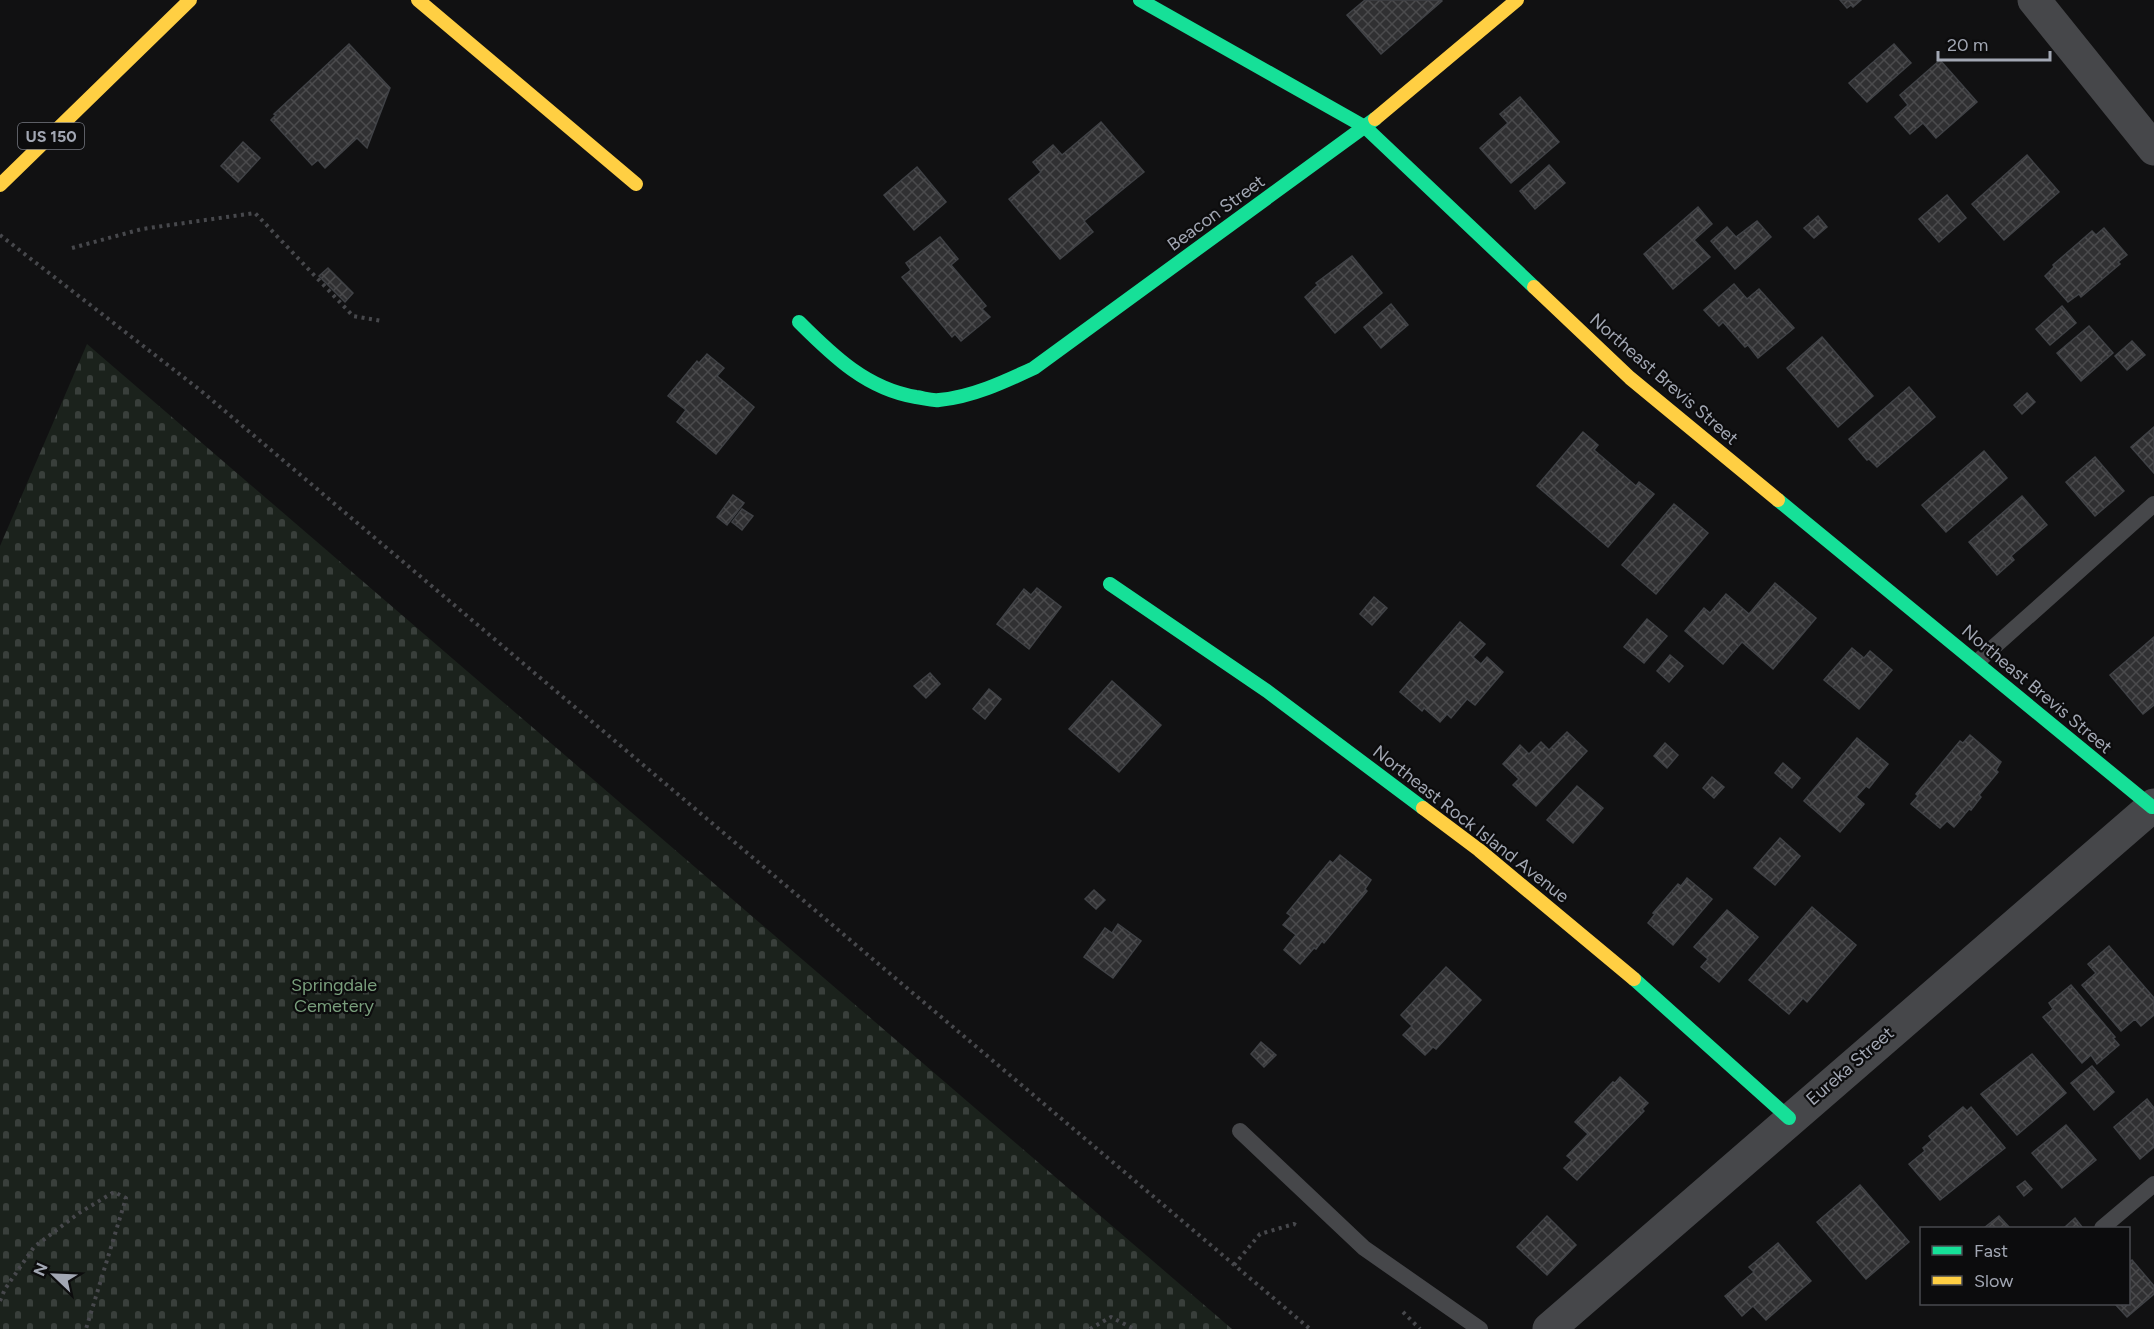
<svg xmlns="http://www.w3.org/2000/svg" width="2154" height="1329" font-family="Figtree,sans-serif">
<defs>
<pattern id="cemetery-stones" width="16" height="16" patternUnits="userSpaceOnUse" patternTransform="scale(1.5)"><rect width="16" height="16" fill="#1b221c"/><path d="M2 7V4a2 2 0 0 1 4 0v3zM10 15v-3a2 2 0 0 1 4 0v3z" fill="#393f3b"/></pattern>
<pattern id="building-cross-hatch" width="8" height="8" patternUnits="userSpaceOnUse" patternTransform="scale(1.5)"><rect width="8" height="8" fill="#303032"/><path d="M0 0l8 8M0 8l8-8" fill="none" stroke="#4b4b4d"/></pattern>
</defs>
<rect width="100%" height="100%" fill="#111112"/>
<polygon fill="url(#cemetery-stones)" points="87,344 1232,1329 0,1329 0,546"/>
<g fill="url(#building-cross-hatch)" stroke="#404246" stroke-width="1.5">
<polygon points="1365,0 1441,0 1442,1 1381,54 1347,15"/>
<polygon points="1840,0 1861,0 1853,7 1851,5 1847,8"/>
<polygon points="349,44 390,88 367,148 357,138 325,168 318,160 312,165 271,120 276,115 274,114"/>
<polygon points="1894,44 1911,63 1867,102 1849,83"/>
<polygon points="1940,60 1977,102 1936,138 1923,123 1910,134 1895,117 1908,105 1900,95"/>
<polygon points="1520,97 1559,142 1511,183 1480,148 1508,123 1500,114"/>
<polygon points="1101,122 1144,172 1084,221 1093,232 1060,259 1009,199 1041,172 1033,162 1053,145 1062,155"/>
<polygon points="243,142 260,158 238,182 221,166"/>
<polygon points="2027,155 2059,192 2004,240 1972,204"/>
<polygon points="1549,165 1565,183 1535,209 1520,191"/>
<polygon points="917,167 946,202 914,230 884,195"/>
<polygon points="1947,195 1966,218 1939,242 1919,219"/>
<polygon points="1698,207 1712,224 1694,240 1710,257 1673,289 1644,254"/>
<polygon points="1818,216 1827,227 1814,238 1804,228"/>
<polygon points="1757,221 1771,237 1735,269 1711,241 1727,227 1736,237"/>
<polygon points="2104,228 2127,255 2118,262 2120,264 2081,297 2079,294 2068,302 2045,276 2054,267 2053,265 2092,231 2096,235"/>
<polygon points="940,237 958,259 951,265 986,306 982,309 990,317 961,341 955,334 952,337 902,277 911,270 906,263"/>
<polygon points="1352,256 1382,293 1335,333 1305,297 1318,285 1316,283"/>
<polygon points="328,268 353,293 345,302 319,276"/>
<polygon points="1734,284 1747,299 1759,289 1794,328 1758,358 1748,345 1745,347 1723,322 1719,326 1704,310"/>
<polygon points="1391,304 1408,325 1381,348 1364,327"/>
<polygon points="2062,306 2076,323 2050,345 2036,329"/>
<polygon points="2089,326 2113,353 2081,381 2057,353"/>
<polygon points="1822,337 1873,396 1838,427 1787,368"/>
<polygon points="2132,341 2145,355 2127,370 2115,356"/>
<polygon points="707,354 724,368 717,376 754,407 716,454 677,422 686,410 668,396 697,361 699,363"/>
<polygon points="1909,387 1935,417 1877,467 1869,459 1867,460 1849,439"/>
<polygon points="2027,393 2035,402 2022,414 2014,405"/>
<polygon points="2154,427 2154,473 2131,447"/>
<polygon points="1583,432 1598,445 1594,450 1636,486 1639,482 1654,494 1608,547 1537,486"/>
<polygon points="1984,451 2007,478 1946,532 1922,505"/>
<polygon points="2095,457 2124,491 2095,516 2066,482"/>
<polygon points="733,495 744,503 727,525 717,517"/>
<polygon points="2022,496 2047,525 2011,556 2014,560 1997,575 1969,542"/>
<polygon points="1674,504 1708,533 1656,594 1622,565"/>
<polygon points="742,509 753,516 742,530 732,522"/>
<polygon points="1775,583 1816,618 1773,669 1742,642 1723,664 1685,631 1704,608 1710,613 1726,594 1749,614"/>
<polygon points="1037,588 1061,607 1029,649 997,624 1024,589 1031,595"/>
<polygon points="1374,597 1387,608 1372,625 1360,614"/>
<polygon points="1647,619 1667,636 1644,663 1624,647"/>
<polygon points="1460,622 1485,644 1473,657 1481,664 1487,657 1503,672 1475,705 1467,699 1451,718 1447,714 1440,722 1424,708 1422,711 1400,692"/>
<polygon points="2154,637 2154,705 2143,714 2110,675"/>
<polygon points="1852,648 1864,658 1870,651 1892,670 1859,709 1824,680"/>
<polygon points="1670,655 1683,666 1669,682 1657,671"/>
<polygon points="930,673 940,684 926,698 914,686"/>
<polygon points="1112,681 1161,725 1119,772 1069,729"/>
<polygon points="989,689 1001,699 985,719 973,709"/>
<polygon points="1567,732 1587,751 1536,806 1513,785 1519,779 1503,764 1520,745 1529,754 1541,742 1549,750"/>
<polygon points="1970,735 2001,762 1996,770 1998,772 1979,795 1981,797 1971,810 1969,809 1954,827 1947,821 1940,828 1911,804 1918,796 1916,794 1960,741 1963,743"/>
<polygon points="1857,738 1888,764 1869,788 1866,786 1856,797 1864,804 1840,832 1804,801"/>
<polygon points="1665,743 1678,755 1667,768 1654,756"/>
<polygon points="1783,763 1800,778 1792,788 1775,773"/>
<polygon points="1712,777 1724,787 1714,798 1703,788"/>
<polygon points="1577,786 1603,808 1573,843 1547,820"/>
<polygon points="1780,838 1800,856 1775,885 1754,868"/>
<polygon points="1340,855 1371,880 1365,889 1367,891 1324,943 1322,941 1316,949 1314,948 1300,964 1284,950 1296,935 1283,925 1291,916 1287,913 1330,861 1333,863"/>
<polygon points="1687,878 1712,899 1673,945 1648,923 1655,914 1653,913 1678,884 1681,886"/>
<polygon points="1094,890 1105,900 1096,909 1085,899"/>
<polygon points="1812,907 1856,945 1807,1002 1803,998 1789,1014 1749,980"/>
<polygon points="1727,910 1758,937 1719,982 1701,967 1708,959 1694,947"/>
<polygon points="1118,924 1141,941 1113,978 1084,957 1105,928 1112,933"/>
<polygon points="2109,946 2154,998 2154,1015 2141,1026 2135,1019 2121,1031 2082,985 2096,973 2088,964"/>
<polygon points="1446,967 1481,1000 1436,1049 1433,1047 1425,1055 1403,1035 1412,1026 1401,1015"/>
<polygon points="2071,985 2115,1037 2113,1038 2119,1045 2097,1064 2091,1055 2082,1063 2043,1017 2053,1009 2049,1003"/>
<polygon points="1261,1042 1276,1055 1264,1067 1251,1054"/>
<polygon points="2032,1054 2066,1093 2017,1135 1981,1094"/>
<polygon points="2092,1066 2114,1092 2094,1110 2071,1083"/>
<polygon points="1620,1077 1648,1103 1642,1109 1644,1111 1577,1180 1564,1168 1572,1160 1567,1156 1588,1134 1575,1122 1613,1082 1615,1083"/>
<polygon points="2147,1099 2154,1108 2154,1147 2140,1159 2114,1127"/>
<polygon points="1963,1107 1967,1111 1971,1107 2005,1148 1940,1200 1909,1164 1925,1151 1923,1148 1932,1140 1929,1136"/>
<polygon points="2066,1125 2096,1160 2062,1188 2032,1153"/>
<polygon points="2025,1181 2032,1189 2024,1196 2017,1187"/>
<polygon points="1860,1185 1909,1242 1866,1279 1817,1222"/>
<polygon points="1547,1216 1576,1245 1547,1275 1517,1247"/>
<polygon points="1999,1216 2010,1228 1984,1228"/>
<polygon points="2075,1218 2082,1227 2080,1228 2066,1228 2065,1227"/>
<polygon points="1778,1243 1811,1281 1766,1320 1753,1306 1742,1316 1725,1296 1754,1272 1749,1267"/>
<polygon points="2132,1260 2154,1286 2154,1294 2127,1317 2115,1304 2128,1304 2128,1263"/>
</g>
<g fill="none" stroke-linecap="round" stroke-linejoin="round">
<g stroke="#47484c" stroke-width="4" stroke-dasharray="3 4.5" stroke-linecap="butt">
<polyline points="0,235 200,390 1310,1329"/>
<polyline points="72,248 142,229 255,213 353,316 382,321"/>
<polyline points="1234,1265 1260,1234 1294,1224 1298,1226"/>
<polyline points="0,1301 5,1289 34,1247 79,1213 114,1192 126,1198 86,1329"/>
<polyline points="1403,1312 1420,1329"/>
<polyline points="1090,1329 1111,1317 1134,1329"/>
</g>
<g stroke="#46474a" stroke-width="16">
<polyline points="1977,662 2154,504"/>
<polyline points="1240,1131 1364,1248 1480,1329"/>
<polyline points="2102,1228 2154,1184"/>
</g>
<g stroke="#46474a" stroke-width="33">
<polyline points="2034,0 2154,149"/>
<polyline points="1549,1329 2154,805"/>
</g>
<g stroke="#16e098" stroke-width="14">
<polyline points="1140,0 1365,127 1534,287"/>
<path d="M 799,322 C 833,356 867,389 916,397 C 924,398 931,401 939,400 C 972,397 1004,382 1034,368 L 1375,119"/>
<polyline points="1778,500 2152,807"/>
<polyline points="1110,584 1267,691 1423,808"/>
<polyline points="1634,979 1789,1118"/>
</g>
<g stroke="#ffcf43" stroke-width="14">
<polyline points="418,0 636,184"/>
<polyline points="1375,119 1517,0"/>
<polyline points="0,185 190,0"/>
<polyline points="1534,287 1630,378 1778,500"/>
<polyline points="1423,808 1479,850 1634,979"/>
</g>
</g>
<g text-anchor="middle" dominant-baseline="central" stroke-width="4.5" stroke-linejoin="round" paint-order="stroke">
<rect fill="#0c0c0d" stroke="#757881" stroke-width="1.5" x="18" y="123" width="66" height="26" rx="4.5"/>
<g font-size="16" font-weight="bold" fill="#a2a7b3">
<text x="51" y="136">US 150</text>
</g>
<g font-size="18" fill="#a2a7b3" stroke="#0c0c0d">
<text transform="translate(1216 213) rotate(-36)">Beacon Street</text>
<text transform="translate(1664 379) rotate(41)">Northeast Brevis Street</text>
<text transform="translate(2037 689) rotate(40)">Northeast Brevis Street</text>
<text transform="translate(1471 824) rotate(38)">Northeast Rock Island Avenue</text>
<text transform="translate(1850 1066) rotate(-41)">Eureka Street</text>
</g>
<g font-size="18" fill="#799e7c" stroke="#0c0c0d">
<text x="334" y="985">Springdale<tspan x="334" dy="21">Cemetery</tspan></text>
</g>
</g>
<rect x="1920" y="1227" width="210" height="78" fill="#0c0c0d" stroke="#484a4f" stroke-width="1.5"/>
<rect x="1932" y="1246" width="30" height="9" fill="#16e098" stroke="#484a4f" stroke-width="1.5"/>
<text x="1974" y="1257" font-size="18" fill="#a2a7b3">Fast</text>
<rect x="1932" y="1276" width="30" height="9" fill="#ffcf43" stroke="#484a4f" stroke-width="1.5"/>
<text x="1974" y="1287" font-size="18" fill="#a2a7b3">Slow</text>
<g transform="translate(54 1275) rotate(293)" stroke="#0c0c0d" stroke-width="4.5" paint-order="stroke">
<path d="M0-4.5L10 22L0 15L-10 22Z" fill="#a2a7b3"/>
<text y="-9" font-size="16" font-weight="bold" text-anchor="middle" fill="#a2a7b3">N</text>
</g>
<path d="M1938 51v9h112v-9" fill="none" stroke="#a2a7b3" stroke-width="3"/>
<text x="1947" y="51" font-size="18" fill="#a2a7b3" stroke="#0c0c0d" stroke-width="4.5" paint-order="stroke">20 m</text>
</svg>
